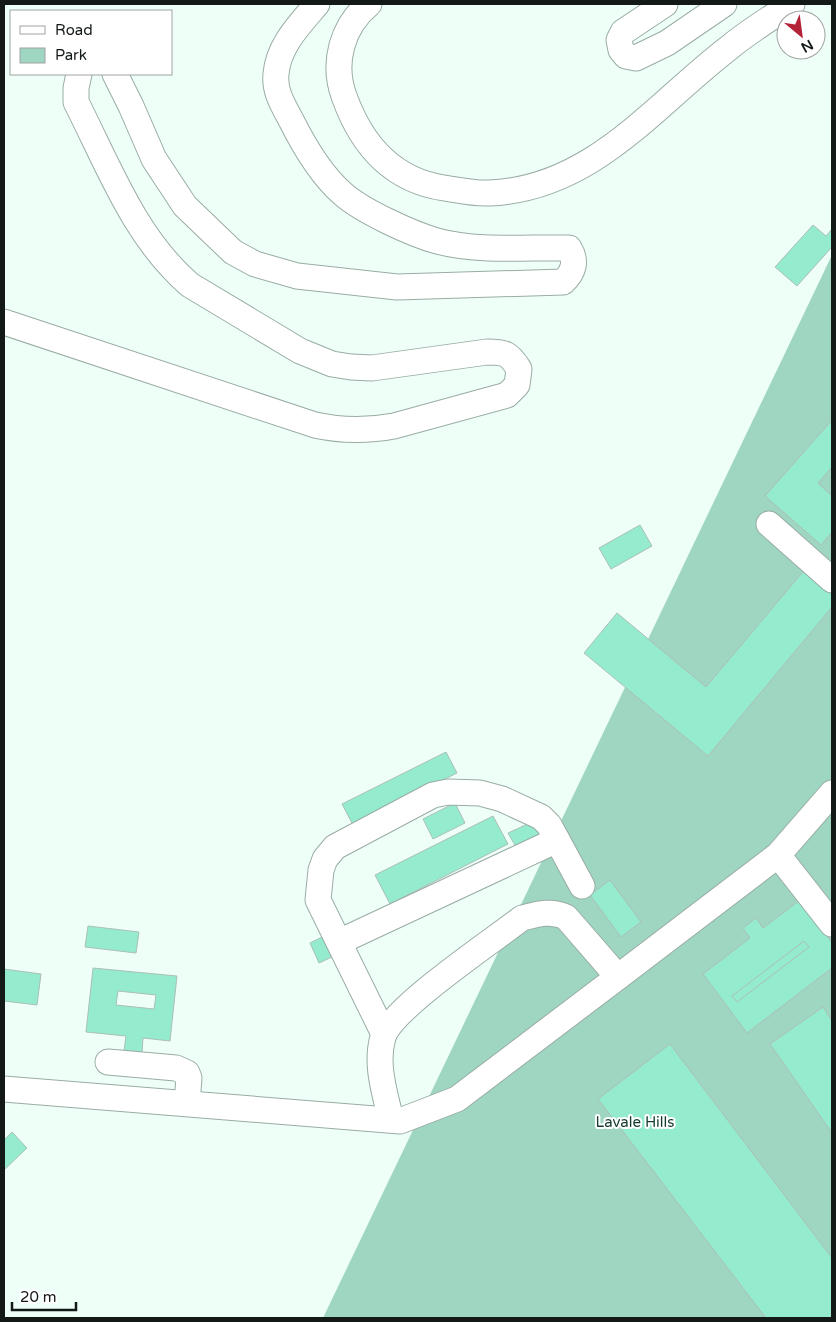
<svg xmlns="http://www.w3.org/2000/svg" width="836" height="1322" font-family="'Varela Round',sans-serif">
<rect width="100%" height="100%" fill="#eefff8"/>
<polygon fill="#9fd6c1" points="832,255 832,1318 323,1318"/>
<g fill="#94ebcd" stroke="#acbfb8" fill-rule="evenodd">
<polygon points="813,225 826,236 832,229 832,247 797,286 775,267"/>
<polygon points="832,420 832,467 818,483 832,496 832,532 821,545 765,496"/>
<polygon points="640,525 652,546 611,569 599,548"/>
<polygon points="806,568 832,590 832,607 708,756 584,653 617,613 706,687"/>
<polygon points="446,752 457,773 353,825 342,804"/>
<polygon points="455,803 465,823 433,839 423,819"/>
<polygon points="493,816 508,844 390,904 375,875"/>
<polygon points="532,822 543,833 516,847 508,833"/>
<polygon points="610,880 641,922 621,937 590,895"/>
<polygon points="800,900 832,943 832,968 747,1033 703,974 750,938 743,928 756,918 763,928"/>
<polygon points="88,926 139,932 136,953 85,947"/>
<polygon points="324,936 334,956 319,963 310,943"/>
<polygon points="804,941 809,947 737,1002 732,996"/>
<path d="M 93,968 L 177,976 L 170,1041 L 143,1038 L 142,1053 L 124,1051 L 126,1036 L 86,1032 ZM 118,991 L 156,995 L 154,1009 L 116,1005 Z"/>
<polygon points="4,969 41,974 37,1005 4,1001"/>
<polygon points="823,1007 832,1021 832,1133 770,1044"/>
<polygon points="670,1044 832,1258 832,1318 766,1318 598,1099"/>
<polygon points="12,1132 27,1148 4,1170 4,1140"/>
</g>
<g fill="none" stroke-linecap="round" stroke-linejoin="round">
<defs>
<g id="minor">
<path d="M 369,4 C 342,26 332,63 344,96 C 361,144 391,180 444,188 C 458,190 474,194 489,193 C 593,189 654,105 730,47 C 749,31 771,18 792,4"/>
<polyline points="665,4 623,32 619,40 621,50 626,56 636,58 667,43 724,4"/>
<path d="M 115,74 L 131,106 L 154,159 L 185,206 L 233,252 L 255,264 L 297,276 L 397,287 L 563,282 C 574,272 577,261 569,248 C 526,247 478,252 437,241 C 412,234 362,211 343,194 C 322,176 303,144 291,120 C 283,105 274,91 276,74 C 278,46 300,24 317,4"/>
<path d="M 4,322 L 315,425 C 342,431 367,431 394,426 L 507,395 L 517,385 L 519,369 C 509,353 505,352 487,352 L 372,368 L 351,367 L 332,364 L 300,351 L 190,285 C 135,238 108,165 76,102 L 76,88 L 79,74"/>
<polyline points="769,524 832,580"/>
<polyline points="778,855 832,924"/>
<polyline points="339,942 557,840"/>
<polyline points="384,1034 318,900 321,870 325,859 335,847 433,795 448,792 480,793 502,799 541,817 549,825 582,886"/>
<polyline points="108,1062 176,1068 187,1073 189,1078 187,1103"/>
<polyline points="4,1089 400,1121 457,1099 618,977 778,855 832,793"/>
<path d="M 391,1120 C 385,1093 375,1065 383,1037 C 392,1008 494,940 522,918 C 538,914 551,910 566,917 L 618,977"/>
</g>
</defs>
<use href="#minor" stroke="#99aca4" stroke-width="27"/>
<use href="#minor" stroke="#fff" stroke-width="25"/>
</g>
<g text-anchor="middle" dominant-baseline="central" stroke-width="4" stroke-linejoin="round" paint-order="stroke">
<g font-size="15" fill="#143b2f" stroke="#fff">
<text x="635" y="1122">Lavale Hills</text>
</g>
</g>
<rect width="836" height="1322" fill="none" stroke="#121917" stroke-width="10"/>
<rect x="10" y="10" width="162" height="65" fill="#ffffff" stroke="#a0a3a2"/>
<rect x="20" y="26" width="25" height="8" fill="#ffffff" stroke="#a0a3a2"/>
<text x="55" y="35" font-size="15" fill="#121917">Road</text>
<rect x="20" y="48" width="25" height="15" fill="#9fd6c1" stroke="#a0a3a2"/>
<text x="55" y="60" font-size="15" fill="#121917">Park</text>
<g transform="translate(801 35) rotate(151)"><circle r="24" fill="#ffffff" stroke="#a0a3a2"/>
<path d="M0-4L9 19L0 12L-9 19Z" fill="#b42237"/>
<text y="-8" font-size="14" font-weight="bold" text-anchor="middle" fill="#121917">N</text>
</g>
<path d="M12 1302v8h64v-8" fill="none" stroke="#121917" stroke-width="2.5"/>
<text x="20" y="1302" font-size="15" fill="#121917" stroke="#ffffff" stroke-width="4" paint-order="stroke">20 m</text>
</svg>
